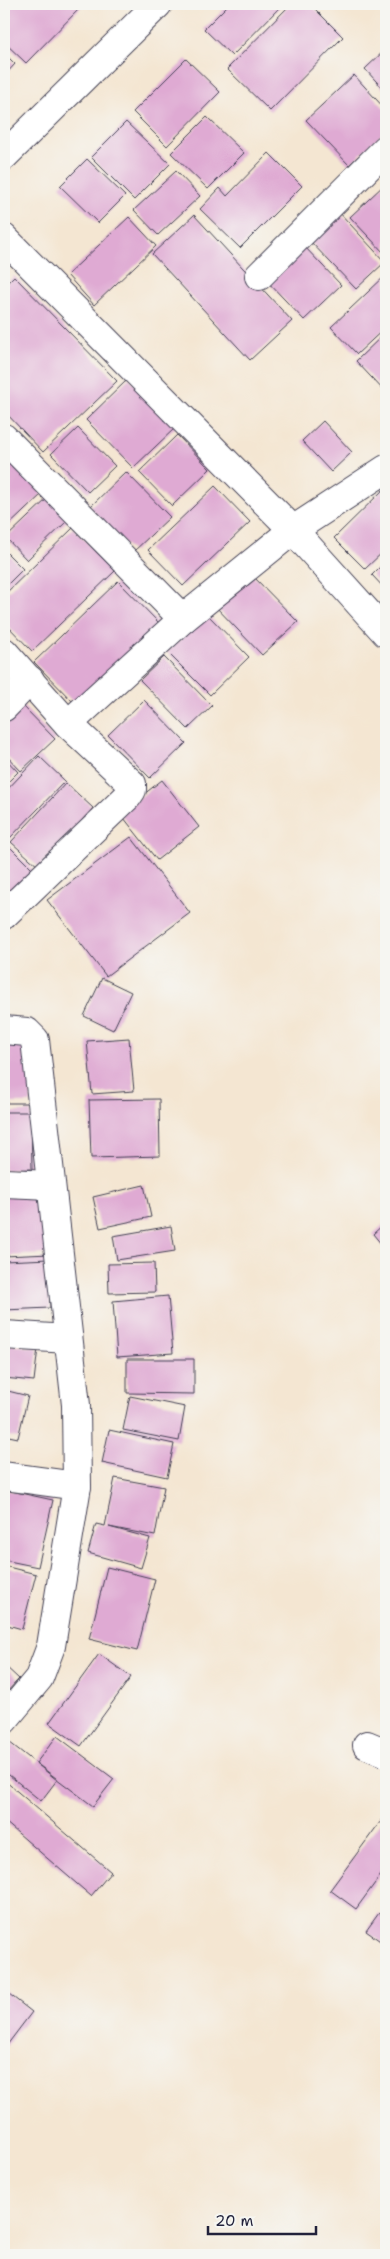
<svg xmlns="http://www.w3.org/2000/svg" width="390" height="2259" font-family="'Shantell Sans',sans-serif">
<rect width="100%" height="100%" fill="#f6f6f2"/>
<filter id="ink" filterUnits="userSpaceOnUse"><feTurbulence type="fractalNoise" baseFrequency=".02" numOctaves="2"/><feDisplacementMap in="SourceGraphic" scale="10" xChannelSelector="R" yChannelSelector="G"/><feConvolveMatrix kernelMatrix="1 2 1 2 8 2 1 2 1" color-interpolation-filters="sRGB"/></filter>
<filter id="wash" filterUnits="userSpaceOnUse"><feTurbulence type="fractalNoise" baseFrequency=".0096" numOctaves="4" result="noise"/><feDisplacementMap in="SourceGraphic" scale="20" xChannelSelector="R" yChannelSelector="G"/><feGaussianBlur stdDeviation="1.12" result="paint"/><feColorMatrix in="noise" values="0 0 0 0 0 0 0 0 0 0 0 0 0 0 0 0 0 1.4 0 .05"/><feComposite in="paint" operator="in"/></filter>
<g filter="url(#wash)">
<rect width="100%" height="100%" fill="#f4e6d2"/>
<g id="blocks">
<g fill="#dfaad3">
<polygon points="4,4 84,4 26,63 4,42"/>
<polygon points="229,4 283,4 232,56 204,29"/>
<polygon points="291,4 310,4 343,37 270,111 227,69"/>
<polygon points="386,49 386,92 365,69"/>
<polygon points="4,53 15,64 4,76"/>
<polygon points="186,59 220,92 167,146 133,112"/>
<polygon points="354,75 386,110 386,130 349,165 306,120"/>
<polygon points="207,117 244,153 208,189 171,153"/>
<polygon points="126,122 170,164 134,200 91,157"/>
<polygon points="269,153 302,186 240,248 200,209 220,188 227,196"/>
<polygon points="87,159 125,196 98,223 60,186"/>
<polygon points="176,171 200,196 158,235 134,210"/>
<polygon points="386,183 386,255 350,217"/>
<polygon points="338,211 385,262 356,289 308,239"/>
<polygon points="194,215 292,321 250,360 152,254"/>
<polygon points="129,217 156,246 94,305 67,275"/>
<polygon points="303,245 341,285 304,320 265,279"/>
<polygon points="386,275 386,327 357,354 331,327"/>
<polygon points="14,276 117,381 43,452 4,411 4,286"/>
<polygon points="386,332 386,393 356,361"/>
<polygon points="129,378 176,427 133,468 86,420"/>
<polygon points="323,421 352,452 331,472 302,441"/>
<polygon points="78,428 115,466 88,492 51,454"/>
<polygon points="177,435 210,469 172,506 139,472"/>
<polygon points="4,453 43,493 4,530"/>
<polygon points="126,472 170,517 133,552 90,507"/>
<polygon points="215,486 250,522 183,586 148,550"/>
<polygon points="386,487 386,549 365,569 334,538"/>
<polygon points="49,497 69,519 27,560 6,538"/>
<polygon points="73,528 115,571 32,651 4,622 4,595"/>
<polygon points="4,550 23,569 4,588"/>
<polygon points="386,561 386,590 372,575"/>
<polygon points="249,572 298,622 262,655 214,605"/>
<polygon points="118,581 161,625 77,706 34,662"/>
<polygon points="207,614 249,657 210,695 167,652"/>
<polygon points="164,657 212,706 188,729 140,680"/>
<polygon points="144,700 186,743 150,778 108,735"/>
<polygon points="22,705 55,739 21,771 4,753 4,723"/>
<polygon points="39,756 65,781 9,839 4,834 4,793"/>
<polygon points="4,757 18,772 4,786"/>
<polygon points="162,780 199,827 157,860 120,813"/>
<polygon points="66,783 93,808 39,867 11,842"/>
<polygon points="131,837 190,913 106,976 47,900"/>
<polygon points="7,844 34,871 9,896 4,890 4,848"/>
<polygon points="102,978 131,992 113,1030 84,1016"/>
<polygon points="129,1038 134,1091 92,1094 87,1041"/>
<polygon points="4,1043 32,1044 31,1103 4,1103"/>
<polygon points="159,1099 160,1156 91,1158 89,1100"/>
<polygon points="4,1112 31,1112 32,1169 4,1170"/>
<polygon points="144,1185 151,1217 100,1228 93,1197"/>
<polygon points="47,1193 50,1254 4,1256 4,1195"/>
<polygon points="386,1222 386,1250 373,1234"/>
<polygon points="171,1226 175,1251 117,1260 113,1236"/>
<polygon points="49,1259 50,1308 4,1310 4,1261"/>
<polygon points="154,1263 155,1292 109,1293 108,1264"/>
<polygon points="168,1296 173,1353 117,1357 113,1301"/>
<polygon points="4,1344 38,1348 34,1381 4,1378"/>
<polygon points="127,1359 194,1359 194,1394 127,1393"/>
<polygon points="4,1390 28,1396 18,1438 4,1435"/>
<polygon points="130,1396 185,1407 179,1441 123,1430"/>
<polygon points="109,1430 174,1444 167,1477 102,1463"/>
<polygon points="115,1478 164,1487 155,1536 109,1527 150,1538 141,1568 88,1553 96,1524 105,1526"/>
<polygon points="6,1490 53,1500 38,1567 4,1560 4,1500"/>
<polygon points="4,1566 36,1574 22,1629 4,1624"/>
<polygon points="107,1567 155,1579 137,1651 89,1639"/>
<polygon points="99,1654 131,1677 81,1746 49,1723"/>
<polygon points="4,1665 19,1679 4,1695"/>
<polygon points="57,1736 114,1779 93,1806 36,1763"/>
<polygon points="9,1742 57,1780 41,1801 4,1771 4,1749"/>
<polygon points="4,1780 111,1872 91,1896 4,1821"/>
<polygon points="386,1814 386,1868 356,1909 330,1890"/>
<polygon points="379,1913 386,1919 386,1945 366,1931"/>
<polygon points="4,1990 32,2012 4,2049"/>
</g>
</g>
</g>
<g filter="url(#ink)">
<use href="#blocks" fill-opacity="0" stroke="#423f52" stroke-width="1"/>
<g fill="none" stroke-linecap="round" stroke-linejoin="round">
<defs>
<g id="minor">
<polyline points="4,156 158,4"/>
<polyline points="4,238 293,530 386,633"/>
<polyline points="259,276 386,149"/>
<polyline points="4,438 183,619"/>
<polyline points="4,652 68,724 132,784 132,790 128,796 4,915"/>
<polyline points="4,707 30,680"/>
<polyline points="68,724 183,619 293,530 386,469"/>
<polyline points="4,1030 27,1032 35,1040 76,1405 77,1486 51,1646 39,1678 4,1720"/>
<polyline points="4,1183 51,1185"/>
<polyline points="4,1335 68,1339"/>
<polyline points="4,1476 77,1486"/>
<polyline points="367,1745 386,1753"/>
</g>
</defs>
<use href="#minor" stroke="#423f52" stroke-width="30"/>
<use href="#minor" stroke="#fff" stroke-width="28"/>
</g>
</g>
<rect width="390" height="2259" fill="none" stroke="#f6f6f2" stroke-width="20"/>
<path d="M208 2226v8h108v-8" fill="none" stroke="#22223b" stroke-width="2.5"/>
<text x="215" y="2226" font-size="15" fill="#22223b" stroke="#f6f6f2" stroke-width="4" paint-order="stroke">20 m</text>
</svg>
